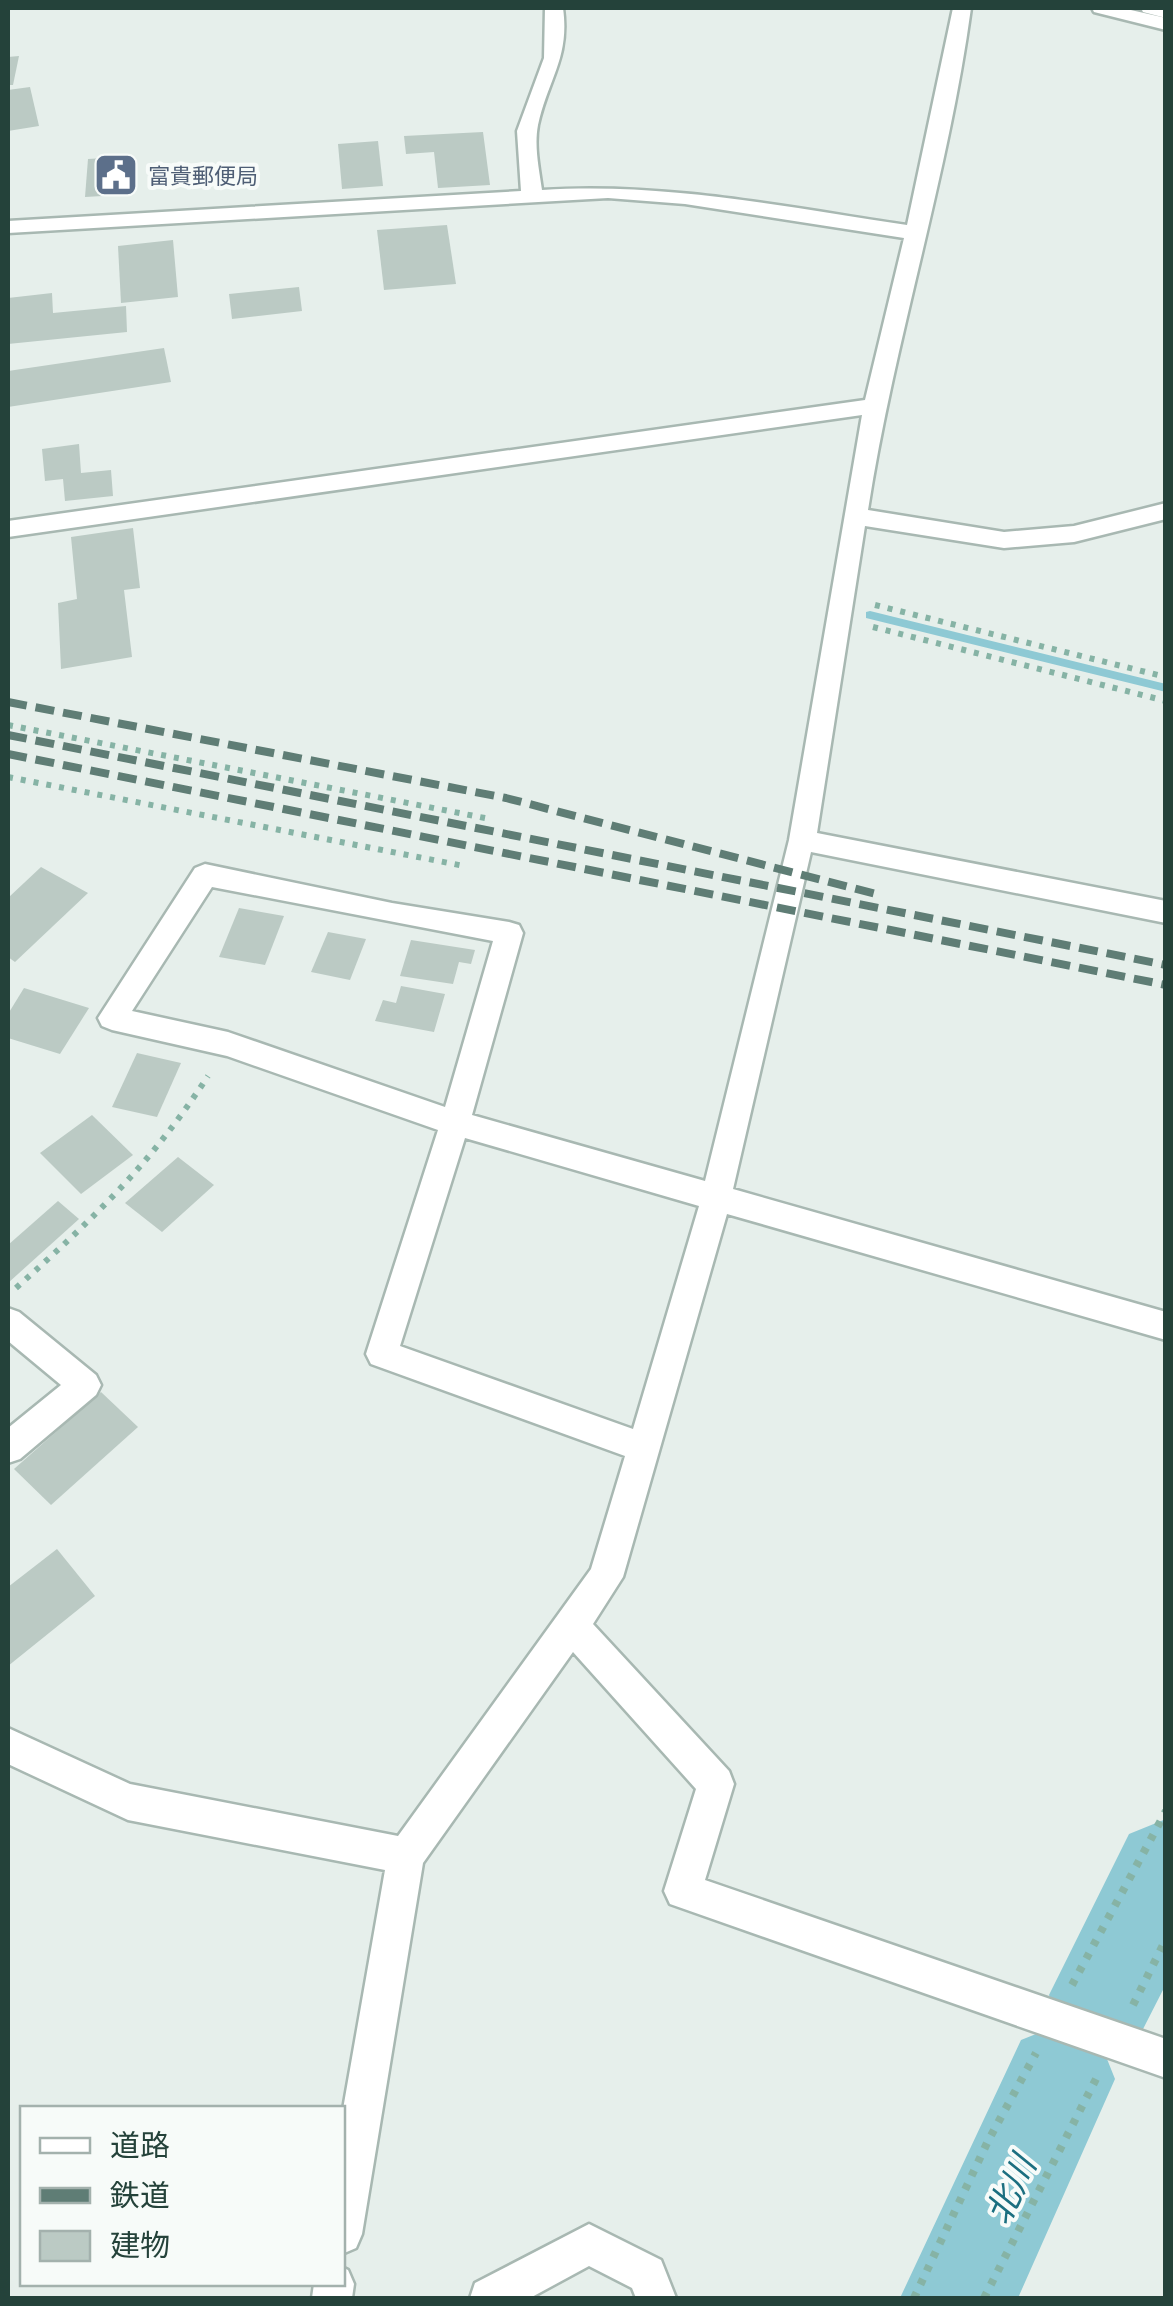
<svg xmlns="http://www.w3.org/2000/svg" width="1173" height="2306" font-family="Barlow,'Noto Sans JP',sans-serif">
<rect width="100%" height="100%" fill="#e6efeb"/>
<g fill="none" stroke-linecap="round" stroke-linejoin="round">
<polygon fill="#8ec9d4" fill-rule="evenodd" points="870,611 1166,684 1166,692 866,618 866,612"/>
<polygon fill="#8ec9d4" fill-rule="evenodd" points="1166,1819 1166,1984 1141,2033 1103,2049 1115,2079 1018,2298 900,2298 1021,2040 1061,2024 1049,1995 1129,1834"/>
</g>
<g fill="#bbcac4">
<polygon points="19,56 13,85 8,85 8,57"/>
<polygon points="30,87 39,126 8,131 8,90"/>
<polygon points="483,132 490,185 438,188 434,152 406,154 404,136"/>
<polygon points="378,141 383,186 342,189 338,144"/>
<polygon points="122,157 120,195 85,197 88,159"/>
<polygon points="447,225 456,284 384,290 377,230"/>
<polygon points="173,240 178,297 121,303 118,246"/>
<polygon points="299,287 302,311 232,319 229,294"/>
<polygon points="52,293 53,313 126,306 127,332 8,344 8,298"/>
<polygon points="164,348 171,382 8,407 8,371"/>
<polygon points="79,444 81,473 111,470 113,496 65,501 63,479 45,481 42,449"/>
<polygon points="133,528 140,588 124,590 132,657 61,669 58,603 77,599 71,537"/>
<polygon points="41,867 88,893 15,962 8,957 8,898"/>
<polygon points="239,908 284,916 265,965 219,957"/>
<polygon points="328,932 366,939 350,980 311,972"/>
<polygon points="411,940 475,950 471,964 459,962 453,984 400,976"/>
<polygon points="401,986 445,994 434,1032 375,1021 383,1000 396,1003"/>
<polygon points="24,988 89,1008 60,1054 8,1038 8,1014"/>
<polygon points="137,1053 181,1063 157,1117 112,1107"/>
<polygon points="92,1115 133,1155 81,1194 40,1153"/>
<polygon points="178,1157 214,1185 162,1232 125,1203"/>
<polygon points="58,1201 79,1219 8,1283 8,1245"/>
<polygon points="101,1392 138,1427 51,1505 14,1469"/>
<polygon points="57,1549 95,1596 8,1666 8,1587"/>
</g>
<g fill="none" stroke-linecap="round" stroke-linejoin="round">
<defs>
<polygon id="pedestrian" points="1141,8 1166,8 1166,18 1143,12"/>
<g id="minor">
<path d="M 545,8 L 563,8 C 570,58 548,79 538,125 C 534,146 539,168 542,190 C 665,182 785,207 907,225 L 953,8 L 971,8 C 948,177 894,341 868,510 L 1004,532 L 1074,526 L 1166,503 L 1166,519 L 1074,542 L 1004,548 L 865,526 L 817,833 L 1166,901 L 1166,923 L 811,852 L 733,1189 L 1166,1312 L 1166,1340 L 727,1214 L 623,1577 L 593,1624 L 729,1771 L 734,1784 L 705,1880 L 1166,2039 L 1166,2078 L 670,1904 L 664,1891 L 696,1789 L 573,1652 L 423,1863 L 362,2234 L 356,2248 L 342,2254 L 342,2115 L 385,1870 L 128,1820 L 8,1764 L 8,1728 L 130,1784 L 398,1836 L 591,1569 L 625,1456 L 371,1364 L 366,1354 L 438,1130 L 227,1056 L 112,1030 L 102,1026 L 98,1018 L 195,868 L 205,864 L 392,903 L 509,922 L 519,925 L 523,933 L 472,1115 L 705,1181 L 789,840 L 862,415 L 8,537 L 8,521 L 865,400 L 904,238 L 685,204 L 608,198 L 8,233 L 8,221 L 521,191 L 517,131 L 544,58 ZM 212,887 L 493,941 L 445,1107 L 228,1032 L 132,1011 ZM 465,1138 L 699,1206 L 633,1429 L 400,1346 Z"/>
<polygon points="8,1308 19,1312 96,1375 101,1385 96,1395 20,1459 8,1463 8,1428 61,1385 8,1341"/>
<polygon points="589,2224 661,2260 676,2298 636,2298 632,2288 589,2266 530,2298 470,2298 475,2283"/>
<polygon points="342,2267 348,2270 354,2284 352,2298 312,2298 314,2284 342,2284"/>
</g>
<polygon id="tertiary" points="1092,8 1122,8 1166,18 1166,30 1094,12"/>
</defs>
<use href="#pedestrian" stroke="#a8b8b2" stroke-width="5"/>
<use href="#minor" stroke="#a8b8b2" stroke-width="5"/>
<use href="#tertiary" stroke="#a8b8b2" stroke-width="5"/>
<g stroke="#86b3a5" stroke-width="6" stroke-dasharray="5 8" stroke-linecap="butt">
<polyline points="875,605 1166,677"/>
<polyline points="873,627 1166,701"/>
<polyline points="8,725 490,819"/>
<polyline points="8,777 464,866"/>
<path d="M 16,1288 C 94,1218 150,1165 208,1076"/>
</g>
<g stroke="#86b3a5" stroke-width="8" stroke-dasharray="6 9" stroke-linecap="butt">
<polyline points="1072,1985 1166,1811"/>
<polyline points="1133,2005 1166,1939"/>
<polyline points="914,2298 988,2141 1036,2053"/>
<polyline points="984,2298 1096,2079"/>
</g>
<use href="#pedestrian" fill="#fff" fill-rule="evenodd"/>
<use href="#minor" fill="#fff" fill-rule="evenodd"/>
<use href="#tertiary" fill="#fff" fill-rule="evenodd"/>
<g stroke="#5f7d75" stroke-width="8" stroke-dasharray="19 9" stroke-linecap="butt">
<polyline points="8,702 506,798 876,894"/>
<polyline points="8,735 1166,965"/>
<polyline points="8,754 1166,985"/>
</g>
</g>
<defs>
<symbol id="civic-square" viewBox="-11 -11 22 22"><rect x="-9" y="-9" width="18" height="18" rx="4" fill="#5c6f8a" stroke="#f7fbf9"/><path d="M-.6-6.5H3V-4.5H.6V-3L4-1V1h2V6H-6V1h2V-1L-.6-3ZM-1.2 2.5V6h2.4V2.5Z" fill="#fff"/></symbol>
</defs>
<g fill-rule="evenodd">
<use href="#civic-square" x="91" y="150" width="50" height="50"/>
</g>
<g text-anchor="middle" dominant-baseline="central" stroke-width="8" stroke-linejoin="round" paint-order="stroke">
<g font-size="22" fill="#4e5e75" stroke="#f7fbf9" text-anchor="start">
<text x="148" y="175">富貴郵便局</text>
</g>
<g font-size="35" font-style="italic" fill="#1c6f80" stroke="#f7fbf9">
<text transform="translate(1009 2189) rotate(-65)">北川</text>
</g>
</g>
<rect width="1173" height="2306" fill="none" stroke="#24423a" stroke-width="20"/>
<rect x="20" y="2106" width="325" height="180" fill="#f7fbf9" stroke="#a3b1ad" stroke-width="2.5"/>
<rect x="40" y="2138" width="50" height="15" fill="#ffffff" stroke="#a3b1ad" stroke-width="2.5"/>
<text x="110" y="2156" font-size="30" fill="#24423a">道路</text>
<rect x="40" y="2188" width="50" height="15" fill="#5f7d75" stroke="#a3b1ad" stroke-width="2.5"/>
<text x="110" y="2206" font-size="30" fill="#24423a">鉄道</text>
<rect x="40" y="2231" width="50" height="30" fill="#bbcac4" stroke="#a3b1ad" stroke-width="2.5"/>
<text x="110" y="2256" font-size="30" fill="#24423a">建物</text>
</svg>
